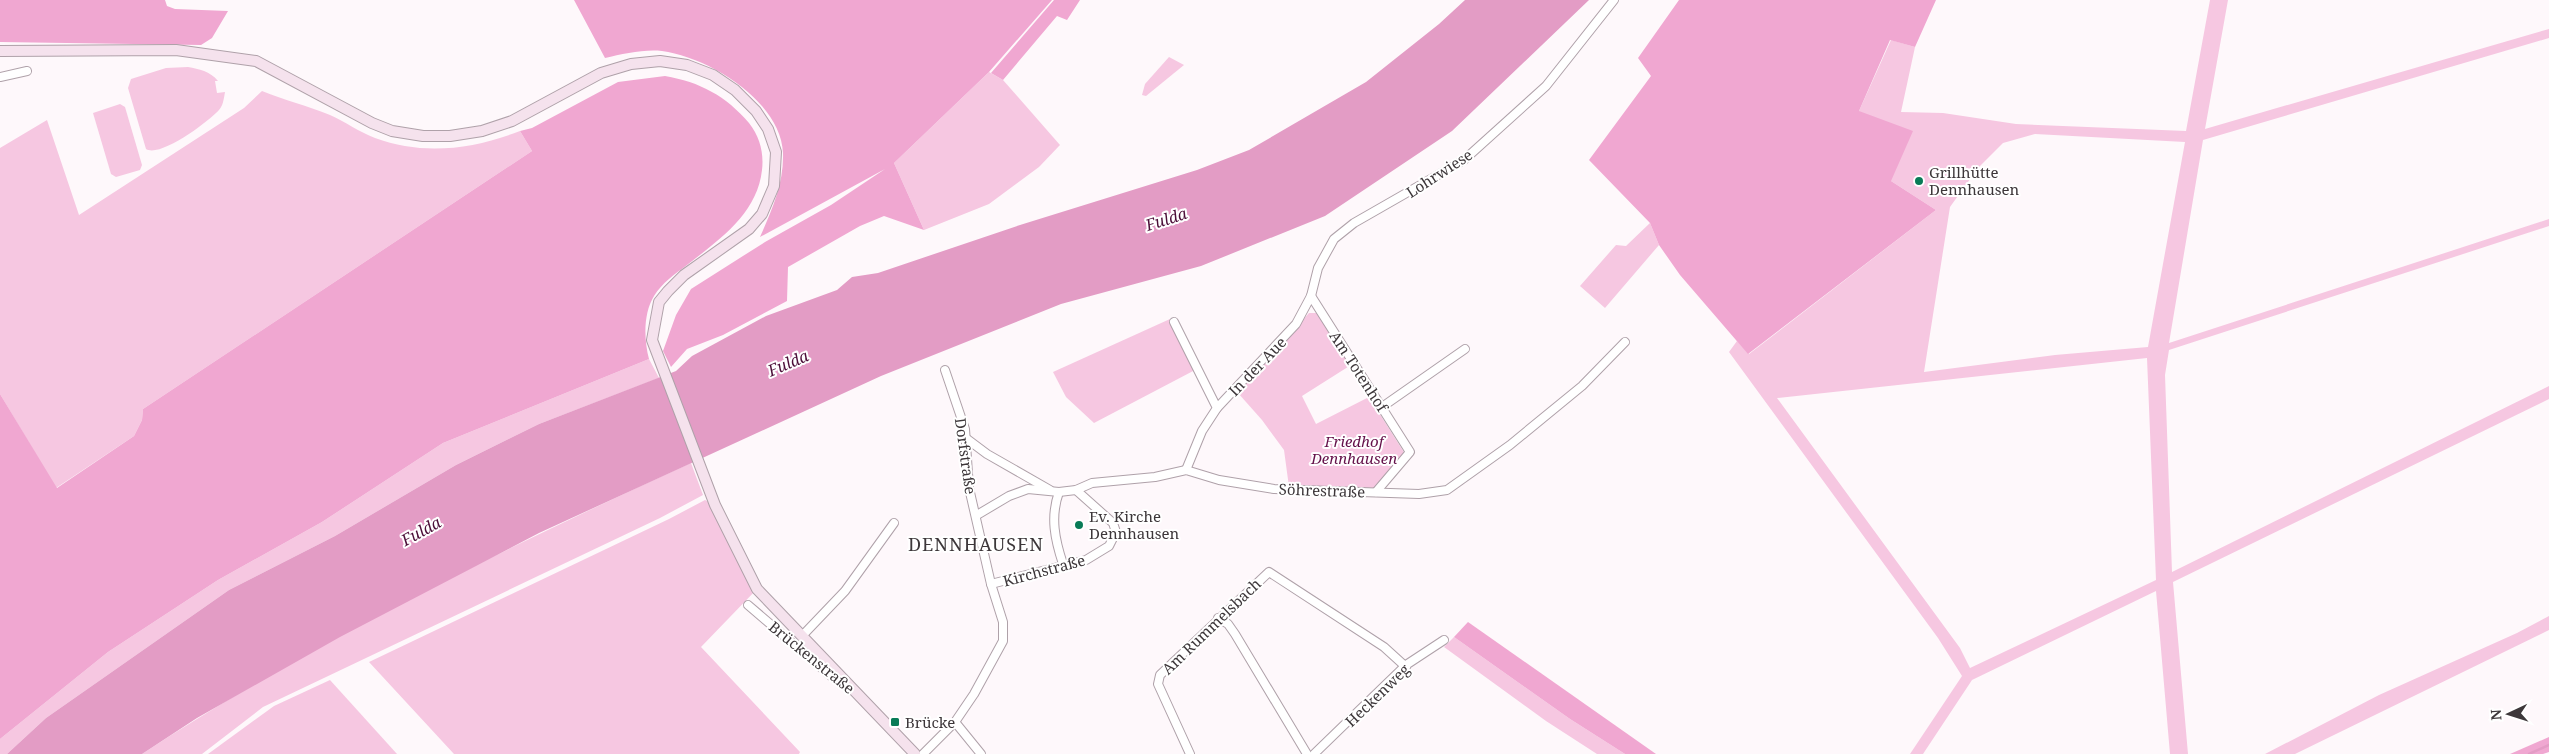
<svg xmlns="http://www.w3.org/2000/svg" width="2549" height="754" font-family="'Noto Serif',serif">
<rect width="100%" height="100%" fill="#fef8fb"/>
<g fill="#f6c7e1" fill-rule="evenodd">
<path d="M 2210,0 L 2228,0 L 2205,129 L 2549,29 L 2549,38 L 2203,140 L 2169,343 L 2549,219 L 2549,226 L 2169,350 L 2165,375 L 2172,572 L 2549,386 L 2549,399 L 2173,582 L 2188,754 L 2170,754 L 2156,591 L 1972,680 L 1923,754 L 1910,754 L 1962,676 L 1938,638 L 1729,352 L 1737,341 L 1749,354 L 1936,210 L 1891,181 L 1859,111 L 1891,40 L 1915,47 L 1901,112 L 1943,113 L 2016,124 L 2186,131 ZM 2035,134 L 2185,142 L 2148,347 L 2055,355 L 1924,372 L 1950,207 L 1978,168 L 2003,143 ZM 2147,358 L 2156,580 L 1970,668 L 1960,648 L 1777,398 Z"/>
<polygon points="1169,57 1184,65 1146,96 1142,95 1145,84"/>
<path d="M 188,67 C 199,69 210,71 218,81 L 215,81 L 217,93 L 225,92 C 224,98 223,106 219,110 C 208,122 160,158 146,149 L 128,88 L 131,79 L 166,68 Z"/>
<polygon points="989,72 1003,80 1060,145 1039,167 989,204 924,230 894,163"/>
<path d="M 262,91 C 284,100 308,106 330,115 C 346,122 359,132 375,138 C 424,156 473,149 520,131 L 532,151 L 143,409 L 142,420 L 134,436 L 56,488 L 0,394 L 0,148 L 47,120 L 79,215 L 244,108 Z"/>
<polygon points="120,104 125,107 142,165 140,170 116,177 111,174 93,113"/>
<polygon points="1650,223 1659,245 1605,308 1580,286 1616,245 1626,246"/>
<polygon points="1309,313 1318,313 1351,365 1302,396 1316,424 1369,397 1405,454 1375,490 1289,487 1284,450 1262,420 1238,393"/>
<polygon points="1170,319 1195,370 1094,423 1066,397 1053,372"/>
<polygon points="649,359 659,378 539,424 456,465 335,536 229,590 46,718 7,754 0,754 0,739 108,652 218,580 322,522 443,443"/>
<path d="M 691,463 L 703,495 L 660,518 L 263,707 L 202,754 L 142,754 C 315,641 503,549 691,463 Z"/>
<polygon points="705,500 715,505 757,589 701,647 800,752 799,754 454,754 369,662 669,519"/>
<polygon points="2549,616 2549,630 2295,754 2265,754 2379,695 2517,633"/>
<polygon points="1454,637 1570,719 1625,754 1597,754 1546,721 1444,647"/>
<polygon points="330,680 397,754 208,754 274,706"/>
</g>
<g fill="#f0a7d1">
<polygon points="0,0 165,0 167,6 175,9 228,11 212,38 201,45 0,42"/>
<path d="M 574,0 L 1052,0 L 989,72 L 894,163 L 924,230 L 884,216 L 860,226 L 788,267 L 787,301 L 723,335 L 687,349 L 671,367 L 663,351 L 676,315 L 691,289 L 765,242 L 831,205 L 885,169 L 760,237 C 772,210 784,183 783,153 C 781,101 708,57 662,51 C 644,49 623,54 605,58 Z"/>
<polygon points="1054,0 1080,0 1067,20 1057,16 1003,80 991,73"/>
<polygon points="1679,0 1936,0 1915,47 1890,40 1859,111 1913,131 1891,181 1936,210 1748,354 1680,275 1659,245 1650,223 1589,160 1651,76 1638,58"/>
<path d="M 665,76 C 700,82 726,96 749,123 C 760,137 764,153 762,170 C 757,214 720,239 687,265 C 675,274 662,283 654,296 C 643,314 644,340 649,359 L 443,443 L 322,522 L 218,580 L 108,652 L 0,739 L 0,394 L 57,488 L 134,436 L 142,420 L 143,409 L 532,151 L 520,131 L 532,128 L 618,82 Z"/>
<polygon points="1468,622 1656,754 1625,754 1570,719 1454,637"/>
<polygon points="2549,737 2549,752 2543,754 2510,754"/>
</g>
<polygon fill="#e39cc5" points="1465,0 1589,0 1452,131 1325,216 1201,266 1061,304 881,376 539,533 340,637 197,718 142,754 7,754 46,718 229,590 335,536 456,465 539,424 676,371 692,356 766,316 837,290 852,277 878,273 1020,225 1197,170 1249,150 1366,82 1439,24"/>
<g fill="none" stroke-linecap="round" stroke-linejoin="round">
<polyline stroke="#e39cc5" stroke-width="2.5" points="2529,754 2549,745"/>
<defs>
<g id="street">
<polyline points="0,77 27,71"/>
<polyline points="1311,296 1410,452 1376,492"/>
<polyline points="1174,322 1217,408 1202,431 1186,470"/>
<polyline points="1382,407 1465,349"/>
<polyline points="1217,408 1296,324 1311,296 1318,268 1334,239 1354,223 1464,160 1546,86 1614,0"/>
<polyline points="967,439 987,454 1050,490"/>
<path d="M 1059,492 C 1050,517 1055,540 1063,564"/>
<polyline points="977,515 1009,496 1028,489 1059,492 1076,490 1092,483 1155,477 1186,470 1219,480 1274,489 1419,494 1447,490 1510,445 1582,386 1625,342"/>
<polyline points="991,584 1086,560 1109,546 1116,532 1113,523 1076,490"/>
<polyline points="748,605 831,676 843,679"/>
<polyline points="1218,618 1228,624 1235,634 1307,754"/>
<polyline points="802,636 845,591 894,523"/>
<polyline points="955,722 981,754"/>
<polyline points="923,754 955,722 974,694 1003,641 1003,622 991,584 969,488 965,429 945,370"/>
<polyline points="1190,754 1158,684 1160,675 1269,572 1384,647 1406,667"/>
<polyline points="1314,754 1406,665 1444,640"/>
</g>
<polyline id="secondary" points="0,51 176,50 256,61 372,123 392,131 423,136 450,136 482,131 512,121 601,73 631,64 660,61 687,65 713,75 735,90 756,111 768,129 776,152 774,186 762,214 749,229 684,275 668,291 659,302 652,340 715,505 757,589 915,754"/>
</defs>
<use href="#street" stroke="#afa1a9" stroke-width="10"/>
<use href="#secondary" stroke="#afa1a9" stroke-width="12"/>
<use href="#street" stroke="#fff" stroke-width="8"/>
<use href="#secondary" stroke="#f5e2ed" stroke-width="10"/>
</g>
<g fill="#097b57" stroke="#fff" stroke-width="2">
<circle cx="1919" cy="181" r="5"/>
<circle cx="1079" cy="525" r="5"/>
<rect x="890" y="717" width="10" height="10" rx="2.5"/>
</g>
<g text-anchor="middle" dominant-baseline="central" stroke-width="4" stroke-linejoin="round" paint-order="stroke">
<g font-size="15" fill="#3d373a" stroke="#fff" text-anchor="start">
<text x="1929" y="172">Grillhütte<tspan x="1929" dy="17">Dennhausen</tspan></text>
<text x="1089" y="516">Ev. Kirche<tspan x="1089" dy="17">Dennhausen</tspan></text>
<text x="905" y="722">Brücke</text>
</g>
<g font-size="15" fill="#3d373a" stroke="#fff">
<text transform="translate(1439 173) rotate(-33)">Lohrwiese</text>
<text transform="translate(1257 366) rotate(-46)">In der Aue</text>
<text transform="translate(1359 371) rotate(57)">Am Totenhof</text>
<text transform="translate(966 456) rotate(82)">Dorfstraße</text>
<text transform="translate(1322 490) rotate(2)">Söhrestraße</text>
<text transform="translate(1044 570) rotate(-15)">Kirchstraße</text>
<text transform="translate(1211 626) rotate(-44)">Am Rummelsbach</text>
<text transform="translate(812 657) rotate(39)">Brückenstraße</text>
<text transform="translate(1377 695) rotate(-44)">Heckenweg</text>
</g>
<g font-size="15" font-style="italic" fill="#64114a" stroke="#fff">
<text x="1354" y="441">Friedhof<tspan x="1354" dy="17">Dennhausen</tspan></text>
</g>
<g font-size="16" font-style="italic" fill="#4c0e38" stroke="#fff">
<text transform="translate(1166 219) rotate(-18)">Fulda</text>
<text transform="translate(788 363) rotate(-23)">Fulda</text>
<text transform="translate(421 531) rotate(-29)">Fulda</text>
</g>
<g font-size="18" letter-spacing="1" fill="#3d373a" stroke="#fff">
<text x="976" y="544">DENNHAUSEN</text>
</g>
</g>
<g transform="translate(2509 714) rotate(266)" stroke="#ffffff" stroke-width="4" paint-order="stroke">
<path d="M0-4L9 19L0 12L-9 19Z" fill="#3d373a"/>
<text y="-8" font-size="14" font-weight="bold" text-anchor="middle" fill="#3d373a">N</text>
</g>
</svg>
